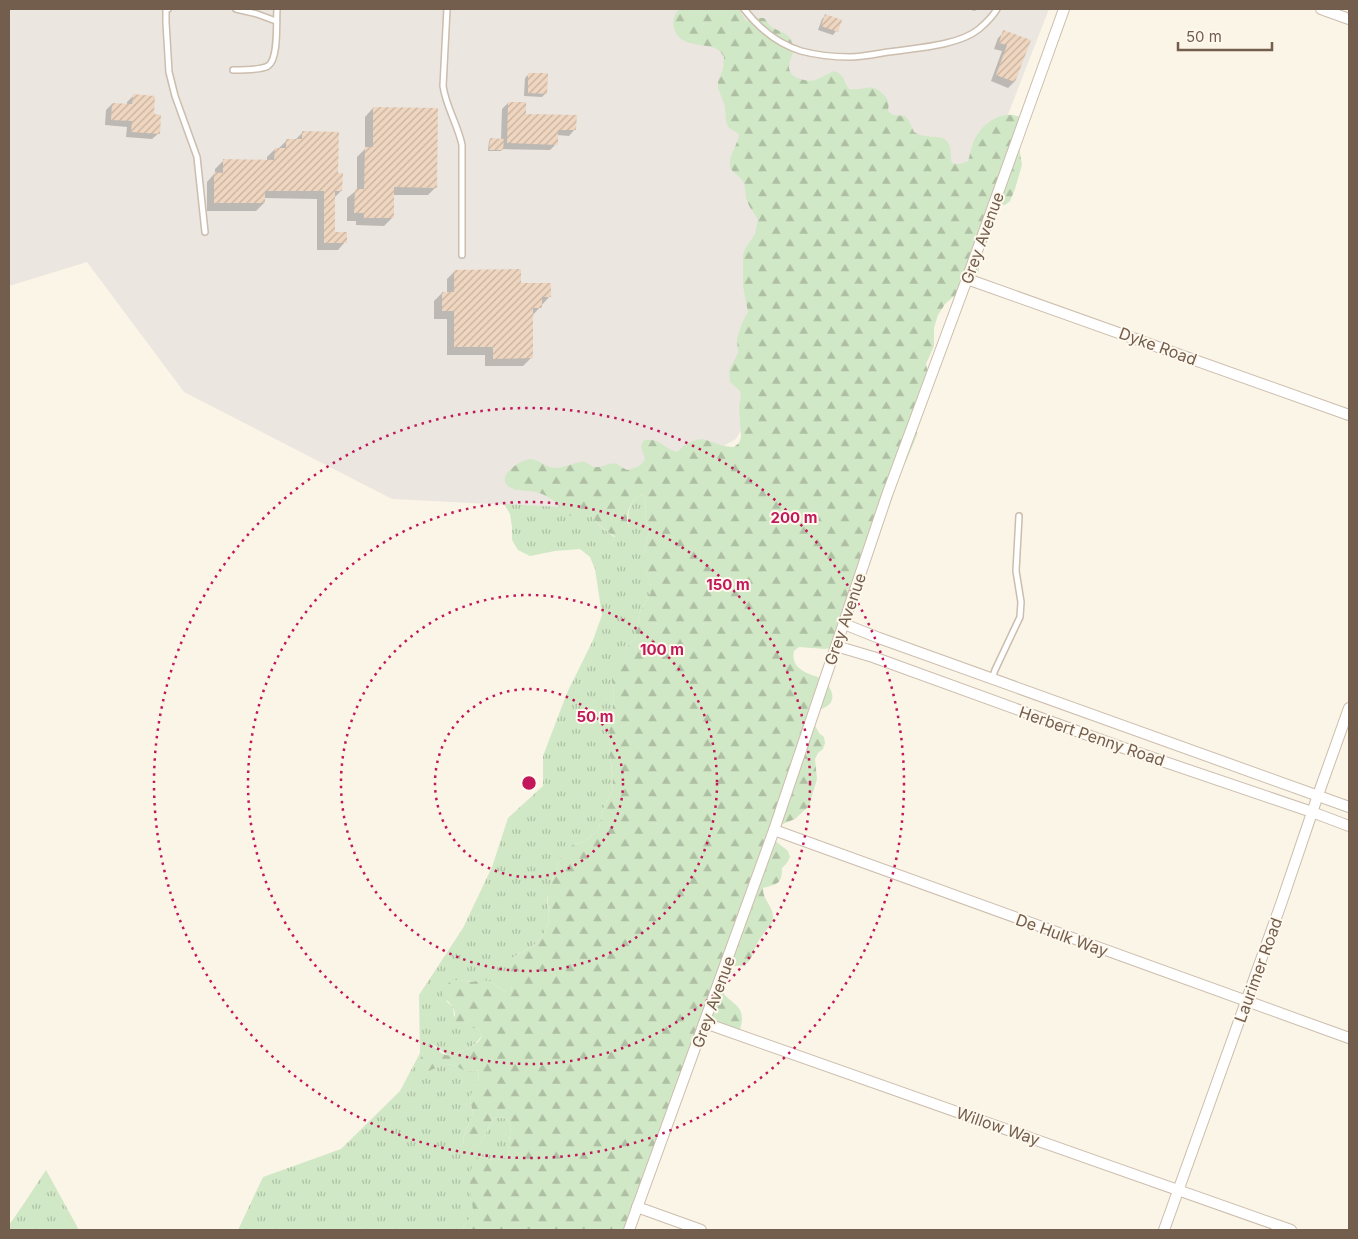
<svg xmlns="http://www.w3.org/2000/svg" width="1358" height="1239" font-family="Inter,sans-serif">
<defs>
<pattern id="grass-tufts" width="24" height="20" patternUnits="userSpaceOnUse" patternTransform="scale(1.25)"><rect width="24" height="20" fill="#d1e8c6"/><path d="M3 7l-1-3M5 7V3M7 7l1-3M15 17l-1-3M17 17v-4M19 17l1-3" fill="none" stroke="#aebfa3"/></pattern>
<pattern id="forest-firs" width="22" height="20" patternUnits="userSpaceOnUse" patternTransform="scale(1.25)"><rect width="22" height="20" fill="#d1e8c6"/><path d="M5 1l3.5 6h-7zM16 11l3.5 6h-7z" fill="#aebfa3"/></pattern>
<pattern id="building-hatch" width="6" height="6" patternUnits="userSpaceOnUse" patternTransform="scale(1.25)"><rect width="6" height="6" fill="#efd6c0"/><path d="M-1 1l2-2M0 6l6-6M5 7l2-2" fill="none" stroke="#c6b19e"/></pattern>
</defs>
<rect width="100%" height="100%" fill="#fbf5e7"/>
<polygon fill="#ebe6e0" points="9,9 1049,9 979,189 825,282 736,439 611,510 392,499 184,392 87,262 9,286"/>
<g fill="url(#grass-tufts)">
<path d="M 643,494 L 646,498 C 645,510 644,519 650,530 L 643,554 L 643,561 L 651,586 L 651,592 L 639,614 L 637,633 L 634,639 L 626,648 L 612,681 L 614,694 L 613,706 L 610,725 L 609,747 L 613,779 L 612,792 L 603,809 L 599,828 L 595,833 L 585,841 L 580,843 L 574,844 L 560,857 L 555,873 L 552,879 L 547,897 L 549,917 L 548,924 L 543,935 L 534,945 L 512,958 L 512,986 L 511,992 L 505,992 L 489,981 L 477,981 L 471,982 L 458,980 L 446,1001 L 453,1007 L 454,1016 L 472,1027 L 478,1028 L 482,1034 C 478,1046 459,1054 447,1055 L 432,1044 L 423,1047 L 423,1053 L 416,1070 L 419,1075 C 429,1071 442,1063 453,1065 C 458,1066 463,1071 468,1071 C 472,1071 475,1070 479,1071 L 478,1083 L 471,1095 L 470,1101 L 473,1112 L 463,1139 L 464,1145 L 467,1150 C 484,1149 485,1129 494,1118 C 516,1115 510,1130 509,1143 C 509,1147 509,1151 508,1155 C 499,1164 490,1159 480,1156 L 472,1198 L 473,1210 L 472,1216 L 464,1225 L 462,1230 L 238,1230 L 263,1177 L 341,1149 L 400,1091 L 420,1053 L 419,995 L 463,928 L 492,867 L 508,818 L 543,786 L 543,756 L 567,693 L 593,640 L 602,615 L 595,569 L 590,557 L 580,549 L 555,551 L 530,556 L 518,550 L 512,540 L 512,527 L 510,514 L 504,504 L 559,507 L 560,509 L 591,516 L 599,525 L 614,537 L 629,531 C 627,516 627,501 643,494 Z"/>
<polygon points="46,1170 79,1230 9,1230 9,1225 23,1205"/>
</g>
<path fill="url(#forest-firs)" d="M 679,9 L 739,9 L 746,21 L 758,18 L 764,18 C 767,21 769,25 772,27 C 779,32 787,32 791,40 C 797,53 789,57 789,67 C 789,72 793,77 798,78 C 814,85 820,77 834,71 C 845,75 843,81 849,89 C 866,91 871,81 884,95 C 889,100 889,105 888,111 L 893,115 L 905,116 L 909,121 L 914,132 C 918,134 922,136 926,136 C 935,138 946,134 950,147 C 951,152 950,157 952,163 C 958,165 962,164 968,161 C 971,152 972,140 979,132 C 987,121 1003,111 1017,116 C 1021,117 1024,120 1027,122 L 1020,147 L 1020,153 L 1022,165 L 1015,189 L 1010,201 L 1005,205 L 999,205 L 984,243 L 978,273 L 975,278 L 945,304 L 938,315 L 934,328 L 934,346 L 926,364 L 931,388 L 930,394 L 920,403 L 917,422 L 917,435 L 907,459 L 904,465 L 890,480 L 831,648 L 825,649 L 799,647 L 794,651 C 790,669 808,674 821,678 C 836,691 838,705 816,711 L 813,722 L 819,733 L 824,737 L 825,743 L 823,749 L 818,753 L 815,759 L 817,779 L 809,806 L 795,819 L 773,828 L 773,839 L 788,851 L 790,857 L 787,863 L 782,868 C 782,884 778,884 763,888 C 762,899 774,907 773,918 C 773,924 767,928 765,932 C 762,936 758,941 756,946 C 751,956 754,957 744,966 L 725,965 C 723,972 720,981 721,988 C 726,1004 749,1003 740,1029 C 726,1036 718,1022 705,1036 L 629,1230 L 462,1230 C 464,1222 472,1219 473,1210 C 471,1194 465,1166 479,1156 C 490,1159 499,1164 508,1155 C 509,1151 509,1147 509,1143 C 510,1130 516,1115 494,1118 C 485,1129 484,1149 466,1151 L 464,1145 L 463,1139 L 473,1112 L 470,1101 L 471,1094 L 478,1083 L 479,1071 C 474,1070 472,1071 467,1071 C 463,1071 458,1066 453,1065 C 442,1063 429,1071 419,1076 L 415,1070 L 423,1053 L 423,1047 L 426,1042 C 434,1044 438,1053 446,1055 C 453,1057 474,1046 479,1041 C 481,1039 481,1036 482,1034 L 478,1028 L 472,1028 L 466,1029 C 449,1022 459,1015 452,1006 C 447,998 443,1002 442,989 L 452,980 L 458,980 L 471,982 L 483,980 L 489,981 L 505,992 L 511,992 L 512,986 L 508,981 L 506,975 L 506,969 L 508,963 L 512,958 L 534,945 L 543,935 L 548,924 L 549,917 L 547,891 L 555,873 L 560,857 L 564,852 L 574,844 L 580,843 L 585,841 L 595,833 L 599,828 L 603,809 L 612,792 L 613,779 L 609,747 L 610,725 L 613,706 L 614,694 L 612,681 L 613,669 L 626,648 L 634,639 L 637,632 L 639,614 L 651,592 L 651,586 L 643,562 L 643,554 L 650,530 C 644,519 645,510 646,498 L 643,494 C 633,498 627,508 627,520 C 627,523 630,528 629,532 C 628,536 624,538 620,539 C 609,534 599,525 591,516 C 583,515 571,518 564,513 C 561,511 560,507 557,504 C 554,500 547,496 542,494 C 532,489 517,493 508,486 C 496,475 521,460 530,459 C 539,459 546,468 555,468 C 564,468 573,463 581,462 C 587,461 589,466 595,467 C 603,468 610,461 617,464 C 620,466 623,468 627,470 C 635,468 641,467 645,459 L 641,447 L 643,441 C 659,436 663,449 677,452 C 684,445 696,437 706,440 C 716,443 723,447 734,447 L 739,443 L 741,437 L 739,406 L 741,397 L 740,391 L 730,382 L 729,370 L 738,353 L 737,340 L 738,335 L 742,323 L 748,312 L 743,286 L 743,255 L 745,249 L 755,234 L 758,220 C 755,214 750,209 748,203 C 744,196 747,186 742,180 C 738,174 731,173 730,165 C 729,154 738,145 739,134 L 728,127 L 726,121 L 725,106 L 718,88 L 718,81 L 723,69 L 724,57 C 722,53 719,50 715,48 C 701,43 679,47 674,28 C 672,20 674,15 679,9 Z"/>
<g fill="#0003">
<polygon points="967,9 977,9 975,11"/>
<polygon points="825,16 836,31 833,35 818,30 822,19"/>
<polygon points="1004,32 1029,41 1014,82 1008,88 991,81 1002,51 994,49 998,38"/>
<polygon points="529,74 546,93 542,97 524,96 525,78"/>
<polygon points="133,96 152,115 159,133 152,139 126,137 127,127 105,125 106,110 112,104 127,105 127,102"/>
<polygon points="508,103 525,115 575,129 569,136 557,135 556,144 550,150 502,149 501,151 488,151 489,141 490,140 501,140 502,109"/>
<polygon points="373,108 436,187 428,195 393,195 393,217 384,226 356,225 356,221 347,221 347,198 357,190 357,157 365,149 365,117"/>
<polygon points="302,133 337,175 341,191 334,198 334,233 345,242 338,250 317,250 317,199 264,198 264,203 256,211 207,211 207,182 215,173 215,169 223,161 267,161 267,157 275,149 278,149 287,140 295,140"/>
<polygon points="455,271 519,285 550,296 532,316 531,358 523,366 485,366 485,355 447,355 447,319 434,319 434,301 442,293 447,293 447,279"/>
</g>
<g fill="url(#building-hatch)">
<polygon points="825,14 842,20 838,32 821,26"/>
<polygon points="1003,30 1031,40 1015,82 996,75 1007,45 999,43"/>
<polygon points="528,73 548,73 547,94 528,93"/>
<polygon points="133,94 155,96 154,114 161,115 160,134 131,132 132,121 111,120 112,103 132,104"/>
<polygon points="508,102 526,102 526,114 577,115 576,130 558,130 558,145 507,143"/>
<polygon points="373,107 438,108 437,188 394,187 394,218 364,218 364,213 354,213 355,189 364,189 365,147 373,147"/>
<polygon points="302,131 339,132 338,173 343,173 342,191 335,191 335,232 347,232 347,243 324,243 324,191 265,191 265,203 214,203 214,172 223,173 223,159 274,160 275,148 286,148 286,139 302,139"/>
<polygon points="490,138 504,139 503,150 489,150"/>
<polygon points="521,269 521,283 551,283 551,297 542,297 542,308 533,308 533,358 493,359 493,347 454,347 454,311 442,311 442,292 454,292 454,270"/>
</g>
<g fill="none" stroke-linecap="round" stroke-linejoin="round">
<defs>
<g id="service">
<polyline points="168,9 166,9 166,23 169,72 175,96 197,157 205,232"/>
<polyline points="236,9 257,14 276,21"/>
<path d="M 447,9 L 443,86 C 446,107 458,125 462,145 L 462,255"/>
<path d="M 744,9 C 758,27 778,44 801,51 C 816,55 834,57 850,57 C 862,57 876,54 888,52 C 915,48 958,46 979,29 C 986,23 993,16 997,9"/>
<path d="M 233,70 C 241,70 261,70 268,66 C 279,59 276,21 277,9"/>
<polyline points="992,679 995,670 1020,617 1021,602 1016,571 1019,516"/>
</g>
<g id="minor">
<polyline points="1321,9 1349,19"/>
<polyline points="967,279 1349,415"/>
<polyline points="844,624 879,638 1349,807"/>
<polyline points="836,646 873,657 1118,746 1312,812 1349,826"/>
<polyline points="774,830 1349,1038"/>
<polyline points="705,1023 1291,1230"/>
<polyline points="637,1207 701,1230"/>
<polyline points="629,1230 774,830 887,495 967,279 1064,9"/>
<polyline points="1164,1230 1281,904 1318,795 1349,708"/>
</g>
</defs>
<use href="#service" stroke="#ccbdad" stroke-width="8"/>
<use href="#minor" stroke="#ccbdad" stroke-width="12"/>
<use href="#service" stroke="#fff" stroke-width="5"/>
<use href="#minor" stroke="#fff" stroke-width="10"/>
</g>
<g fill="none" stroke="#c2185b" stroke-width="2.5" stroke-dasharray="2.5 5">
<circle cx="529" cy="783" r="94"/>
<circle cx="529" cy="783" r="188"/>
<circle cx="529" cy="783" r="281"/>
<circle cx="529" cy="783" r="375"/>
</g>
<g text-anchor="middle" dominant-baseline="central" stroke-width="4" stroke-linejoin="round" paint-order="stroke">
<g font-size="16" fill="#735d4d" stroke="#fef8ed">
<text transform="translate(982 238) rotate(-70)">Grey Avenue</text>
<text transform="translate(1158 346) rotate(20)">Dyke Road</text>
<text transform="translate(845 619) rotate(-71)">Grey Avenue</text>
<text transform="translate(1092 736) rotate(19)">Herbert Penny Road</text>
<text transform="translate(1062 935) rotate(20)">De Hulk Way</text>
<text transform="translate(1258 970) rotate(-70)">Laurimer Road</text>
<text transform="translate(713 1002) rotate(-70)">Grey Avenue</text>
<text transform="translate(998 1126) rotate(19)">Willow Way</text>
</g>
</g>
<circle cx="529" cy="783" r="8" fill="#c2185b" stroke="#fef8ed" stroke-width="2.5"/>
<g font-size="15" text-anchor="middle" font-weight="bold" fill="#c2185b" stroke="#fef8ed" stroke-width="4" stroke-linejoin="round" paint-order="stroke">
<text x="794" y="523">200 m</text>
<text x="728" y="590">150 m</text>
<text x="662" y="655">100 m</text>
<text x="595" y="722">50 m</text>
</g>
<rect width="1358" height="1239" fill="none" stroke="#735d4d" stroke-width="20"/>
<path d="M1178 42v8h94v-8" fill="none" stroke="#735d4d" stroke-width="2.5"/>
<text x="1186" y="42" font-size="15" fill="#735d4d" stroke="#fef8ed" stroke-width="4" paint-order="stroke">50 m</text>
</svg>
